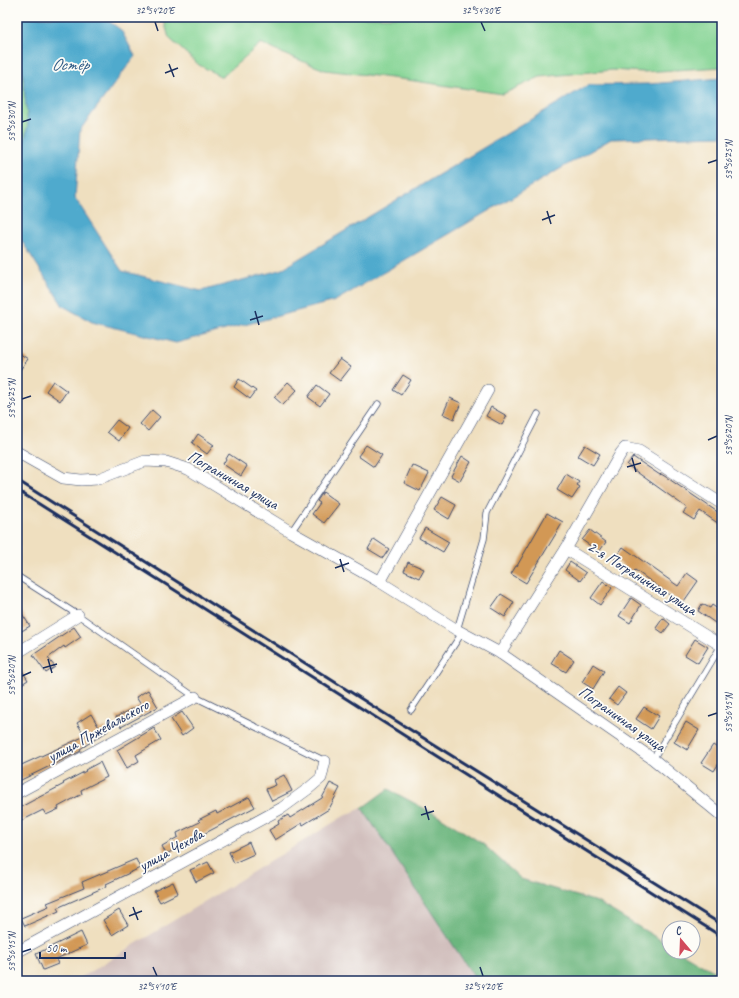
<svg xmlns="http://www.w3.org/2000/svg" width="739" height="998" font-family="Caveat,sans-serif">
<rect width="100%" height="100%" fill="#fdfcf7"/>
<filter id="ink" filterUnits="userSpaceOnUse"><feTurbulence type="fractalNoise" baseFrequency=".025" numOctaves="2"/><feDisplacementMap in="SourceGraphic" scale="8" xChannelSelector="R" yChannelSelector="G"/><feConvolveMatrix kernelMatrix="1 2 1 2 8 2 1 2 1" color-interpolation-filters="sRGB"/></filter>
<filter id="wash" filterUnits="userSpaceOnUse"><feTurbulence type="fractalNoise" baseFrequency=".012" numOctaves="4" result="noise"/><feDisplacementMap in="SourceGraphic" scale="16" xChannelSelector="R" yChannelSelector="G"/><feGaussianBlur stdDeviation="0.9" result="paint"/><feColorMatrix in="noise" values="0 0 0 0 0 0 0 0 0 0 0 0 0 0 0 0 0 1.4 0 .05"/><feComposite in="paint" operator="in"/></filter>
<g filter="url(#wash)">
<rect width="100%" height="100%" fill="#efdfbf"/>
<polygon fill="#d1bfbd" points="362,808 477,981 75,981 344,816"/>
<g fill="#85d494" stroke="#508279">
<polygon points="163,17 722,17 722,67 643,72 612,70 540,77 503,94 408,80 325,70 279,52 261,43 222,77 199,65 169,38"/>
<polygon points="17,66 22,66 28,125 17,178"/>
</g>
<polygon fill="#6cb67e" stroke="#44726e" points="388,789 442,818 483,844 521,879 597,902 669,945 669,952 681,952 722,976 722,981 477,981 362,808"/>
<polygon fill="#4faacd" stroke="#356c96" points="17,17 103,17 121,30 135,56 80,130 75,198 122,271 201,291 280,270 588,85 649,84 722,78 722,136 611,139 335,301 176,343 92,322 63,306 18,235 17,231 17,178 28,125 22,66 17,66"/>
<g id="blocks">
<g fill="#d29855">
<polygon points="17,352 28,359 17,374"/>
<polygon points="340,359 351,367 340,381 329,373"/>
<polygon points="403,375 411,380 401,395 393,390"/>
<polygon points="239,379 256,391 250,399 234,387"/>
<polygon points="53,381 67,391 60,401 46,391"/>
<polygon points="288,382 297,390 283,405 274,397"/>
<polygon points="317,385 329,394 320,406 308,397"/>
<polygon points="450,398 461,403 454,419 443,414"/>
<polygon points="491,407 507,416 502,425 486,416"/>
<polygon points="152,410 160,417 148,431 140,424"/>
<polygon points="117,420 128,428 119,441 107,432"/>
<polygon points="198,434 214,445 207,454 192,443"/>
<polygon points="366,445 382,455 374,467 358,456"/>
<polygon points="585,445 600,454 593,465 578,456"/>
<polygon points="229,454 247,466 241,476 223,464"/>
<polygon points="462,456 471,462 460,481 451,476"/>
<polygon points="633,457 660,475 661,474 666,477 722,515 722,526 700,511 694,520 683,513 687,508 627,465"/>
<polygon points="412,465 429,473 420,491 404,483"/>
<polygon points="566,474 579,482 577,485 580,487 572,499 557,490"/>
<polygon points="323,492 339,504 324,523 312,514 320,503 317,501"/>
<polygon points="442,497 456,505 449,519 434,510"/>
<polygon points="547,513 563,522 526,583 511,574 516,566 517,566"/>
<polygon points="425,528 449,542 443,552 419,538"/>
<polygon points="590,530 606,542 599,552 582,540"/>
<polygon points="374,539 389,549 383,558 368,549"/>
<polygon points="623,547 678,586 687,573 698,581 682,604 635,570 633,572 614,559"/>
<polygon points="408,562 424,569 419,578 404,571"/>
<polygon points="570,562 586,573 580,581 565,570"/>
<polygon points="603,581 612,588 600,605 591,598"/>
<polygon points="501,594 514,602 505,617 491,608"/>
<polygon points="631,598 641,605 630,623 619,616"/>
<polygon points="702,604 710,608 712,605 722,612 722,619 718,625 698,611"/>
<polygon points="17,606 30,626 20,632 17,627"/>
<polygon points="663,618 670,624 663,633 656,628"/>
<polygon points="74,627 81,637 65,648 64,646 48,658 55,667 46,673 33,655"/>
<polygon points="695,639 708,647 698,663 685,655"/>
<polygon points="559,650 574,660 566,672 551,663"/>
<polygon points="17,663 28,680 17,687"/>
<polygon points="593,664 604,671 593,689 582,682"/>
<polygon points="618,687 626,693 617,705 609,699"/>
<polygon points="148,690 158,707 121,727 116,717 141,705 136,697"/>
<polygon points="644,707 659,716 651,729 636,719"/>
<polygon points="182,712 193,728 182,736 171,719"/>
<polygon points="91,714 100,729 105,727 108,731 80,749 81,751 17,782 17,767 85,736 77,723"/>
<polygon points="686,722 699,730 687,750 674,742"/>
<polygon points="154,728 161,740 136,755 139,761 127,768 117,750"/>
<polygon points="713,745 722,751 722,758 714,771 701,763"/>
<polygon points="100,762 107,777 81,790 82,794 58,807 59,809 46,815 43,810 17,823 17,809 64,784 63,783 86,771 85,770"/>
<polygon points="284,775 292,791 272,801 266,789 276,785 274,780"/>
<polygon points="330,783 340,788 329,809 303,825 302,823 275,840 269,830 279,824 278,821 288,815 290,818 322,798"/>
<polygon points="249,797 255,807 194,839 195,840 166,854 162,846 178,837 177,833 200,822 198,820 216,811 217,814"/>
<polygon points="249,842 254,854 234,863 229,852"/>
<polygon points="136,859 140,868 106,884 107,886 57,908 59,911 25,926 21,918 49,906 47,903 84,888 82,882"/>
<polygon points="208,862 214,873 196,882 190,870"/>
<polygon points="173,882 178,893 160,902 154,891"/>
<polygon points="119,910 128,925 112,935 103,920"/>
<polygon points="81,932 87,945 56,959 58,964 43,970 36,954"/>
</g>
</g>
</g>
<g filter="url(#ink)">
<use href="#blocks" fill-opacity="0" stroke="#3b496d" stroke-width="1"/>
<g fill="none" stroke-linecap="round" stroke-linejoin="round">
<defs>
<g id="lane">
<polyline points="291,532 378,404"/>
<polyline points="17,576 78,615 195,697 325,761"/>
<polyline points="411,710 460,636 457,630 484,539 487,513 538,414"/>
<polyline points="653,759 722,644"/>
</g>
<g id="street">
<polyline points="17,452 63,478 81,480 98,479 145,461 166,462 188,469 291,532 380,582 457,630 500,653 653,759 722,816"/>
<polyline points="566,549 722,646"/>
<polyline points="380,582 488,390"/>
<polyline points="17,653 78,615"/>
<polyline points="500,653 566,549 621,453 625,448 639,451 722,504"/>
<polyline points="17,793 195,697"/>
<polyline points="17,952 282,808 308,789 321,778 325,761"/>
</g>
</defs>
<use href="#lane" stroke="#3b496d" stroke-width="7"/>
<use href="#street" stroke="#3b496d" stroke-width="12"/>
<use href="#lane" stroke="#fff" stroke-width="5.5"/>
<use href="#street" stroke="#fff" stroke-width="11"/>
<g stroke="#1b2f5e" stroke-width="3">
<polyline points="17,480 382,712 722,925"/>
<polyline points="17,490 722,937"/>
</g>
</g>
</g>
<path fill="none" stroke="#1b2f5e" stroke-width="1.5" d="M 155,22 L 158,31M 481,22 L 485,31M 169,64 L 174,77M 165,73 L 178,68M 22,122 L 31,119M 708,163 L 717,160M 547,211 L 551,224M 542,220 L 555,215M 255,311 L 259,325M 250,320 L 263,316M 22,399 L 31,396M 708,440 L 717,436M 632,458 L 636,472M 627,467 L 641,463M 340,559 L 344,572M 335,568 L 349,563M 48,659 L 52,673M 43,668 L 57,664M 22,676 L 31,672M 708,716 L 717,713M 425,806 L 429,820M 421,815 L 434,811M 133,907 L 138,920M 129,916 L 142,911M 22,952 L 31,949M 153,967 L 157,976M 480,967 L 483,976"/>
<g text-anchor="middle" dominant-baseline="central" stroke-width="3.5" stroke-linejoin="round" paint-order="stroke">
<g font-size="16" fill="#1b2f5e" stroke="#fdfcf7">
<text transform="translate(233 480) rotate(30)">Пограничная улица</text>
<text transform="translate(642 578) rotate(32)">2-я Пограничная улица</text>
<text transform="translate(622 719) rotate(35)">Пограничная улица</text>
<text transform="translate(98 731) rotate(-29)">улица Пржевальского</text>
<text transform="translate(171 850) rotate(-29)">улица Чехова</text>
</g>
<g font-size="17" font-style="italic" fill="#2d5a85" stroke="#fdfcf7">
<text x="70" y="64">Остёр</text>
</g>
</g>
<rect width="739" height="998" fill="none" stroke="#fdfcf7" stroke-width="44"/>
<g transform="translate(681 940) rotate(341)"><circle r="19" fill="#fdfcf7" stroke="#a3aaba"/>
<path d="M0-3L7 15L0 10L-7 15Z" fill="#d1495b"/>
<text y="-6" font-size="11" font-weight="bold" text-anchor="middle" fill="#1b2f5e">С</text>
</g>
<path d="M40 952v6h85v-6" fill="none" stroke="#1b2f5e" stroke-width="2"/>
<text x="46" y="952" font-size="12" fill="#1b2f5e" stroke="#fdfcf7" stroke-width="3" paint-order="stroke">50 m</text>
<rect x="22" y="22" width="695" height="954" fill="none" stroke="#1b2f5e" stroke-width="1.5"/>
<g font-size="10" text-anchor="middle" fill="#1b2f5e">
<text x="155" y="14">32°54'20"E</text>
<text x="481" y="14">32°54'30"E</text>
<text transform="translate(11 122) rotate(-90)" y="4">53°56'30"N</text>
<text transform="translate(728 160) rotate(-90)" y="4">53°56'25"N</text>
<text transform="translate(11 399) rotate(-90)" y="4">53°56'25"N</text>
<text transform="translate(728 436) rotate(-90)" y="4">53°56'20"N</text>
<text transform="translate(11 676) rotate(-90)" y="4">53°56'20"N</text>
<text transform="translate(728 713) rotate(-90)" y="4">53°56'15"N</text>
<text transform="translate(11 952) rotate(-90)" y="4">53°56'15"N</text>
<text x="157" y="990">32°54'10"E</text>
<text x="483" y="990">32°54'20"E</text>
</g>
</svg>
